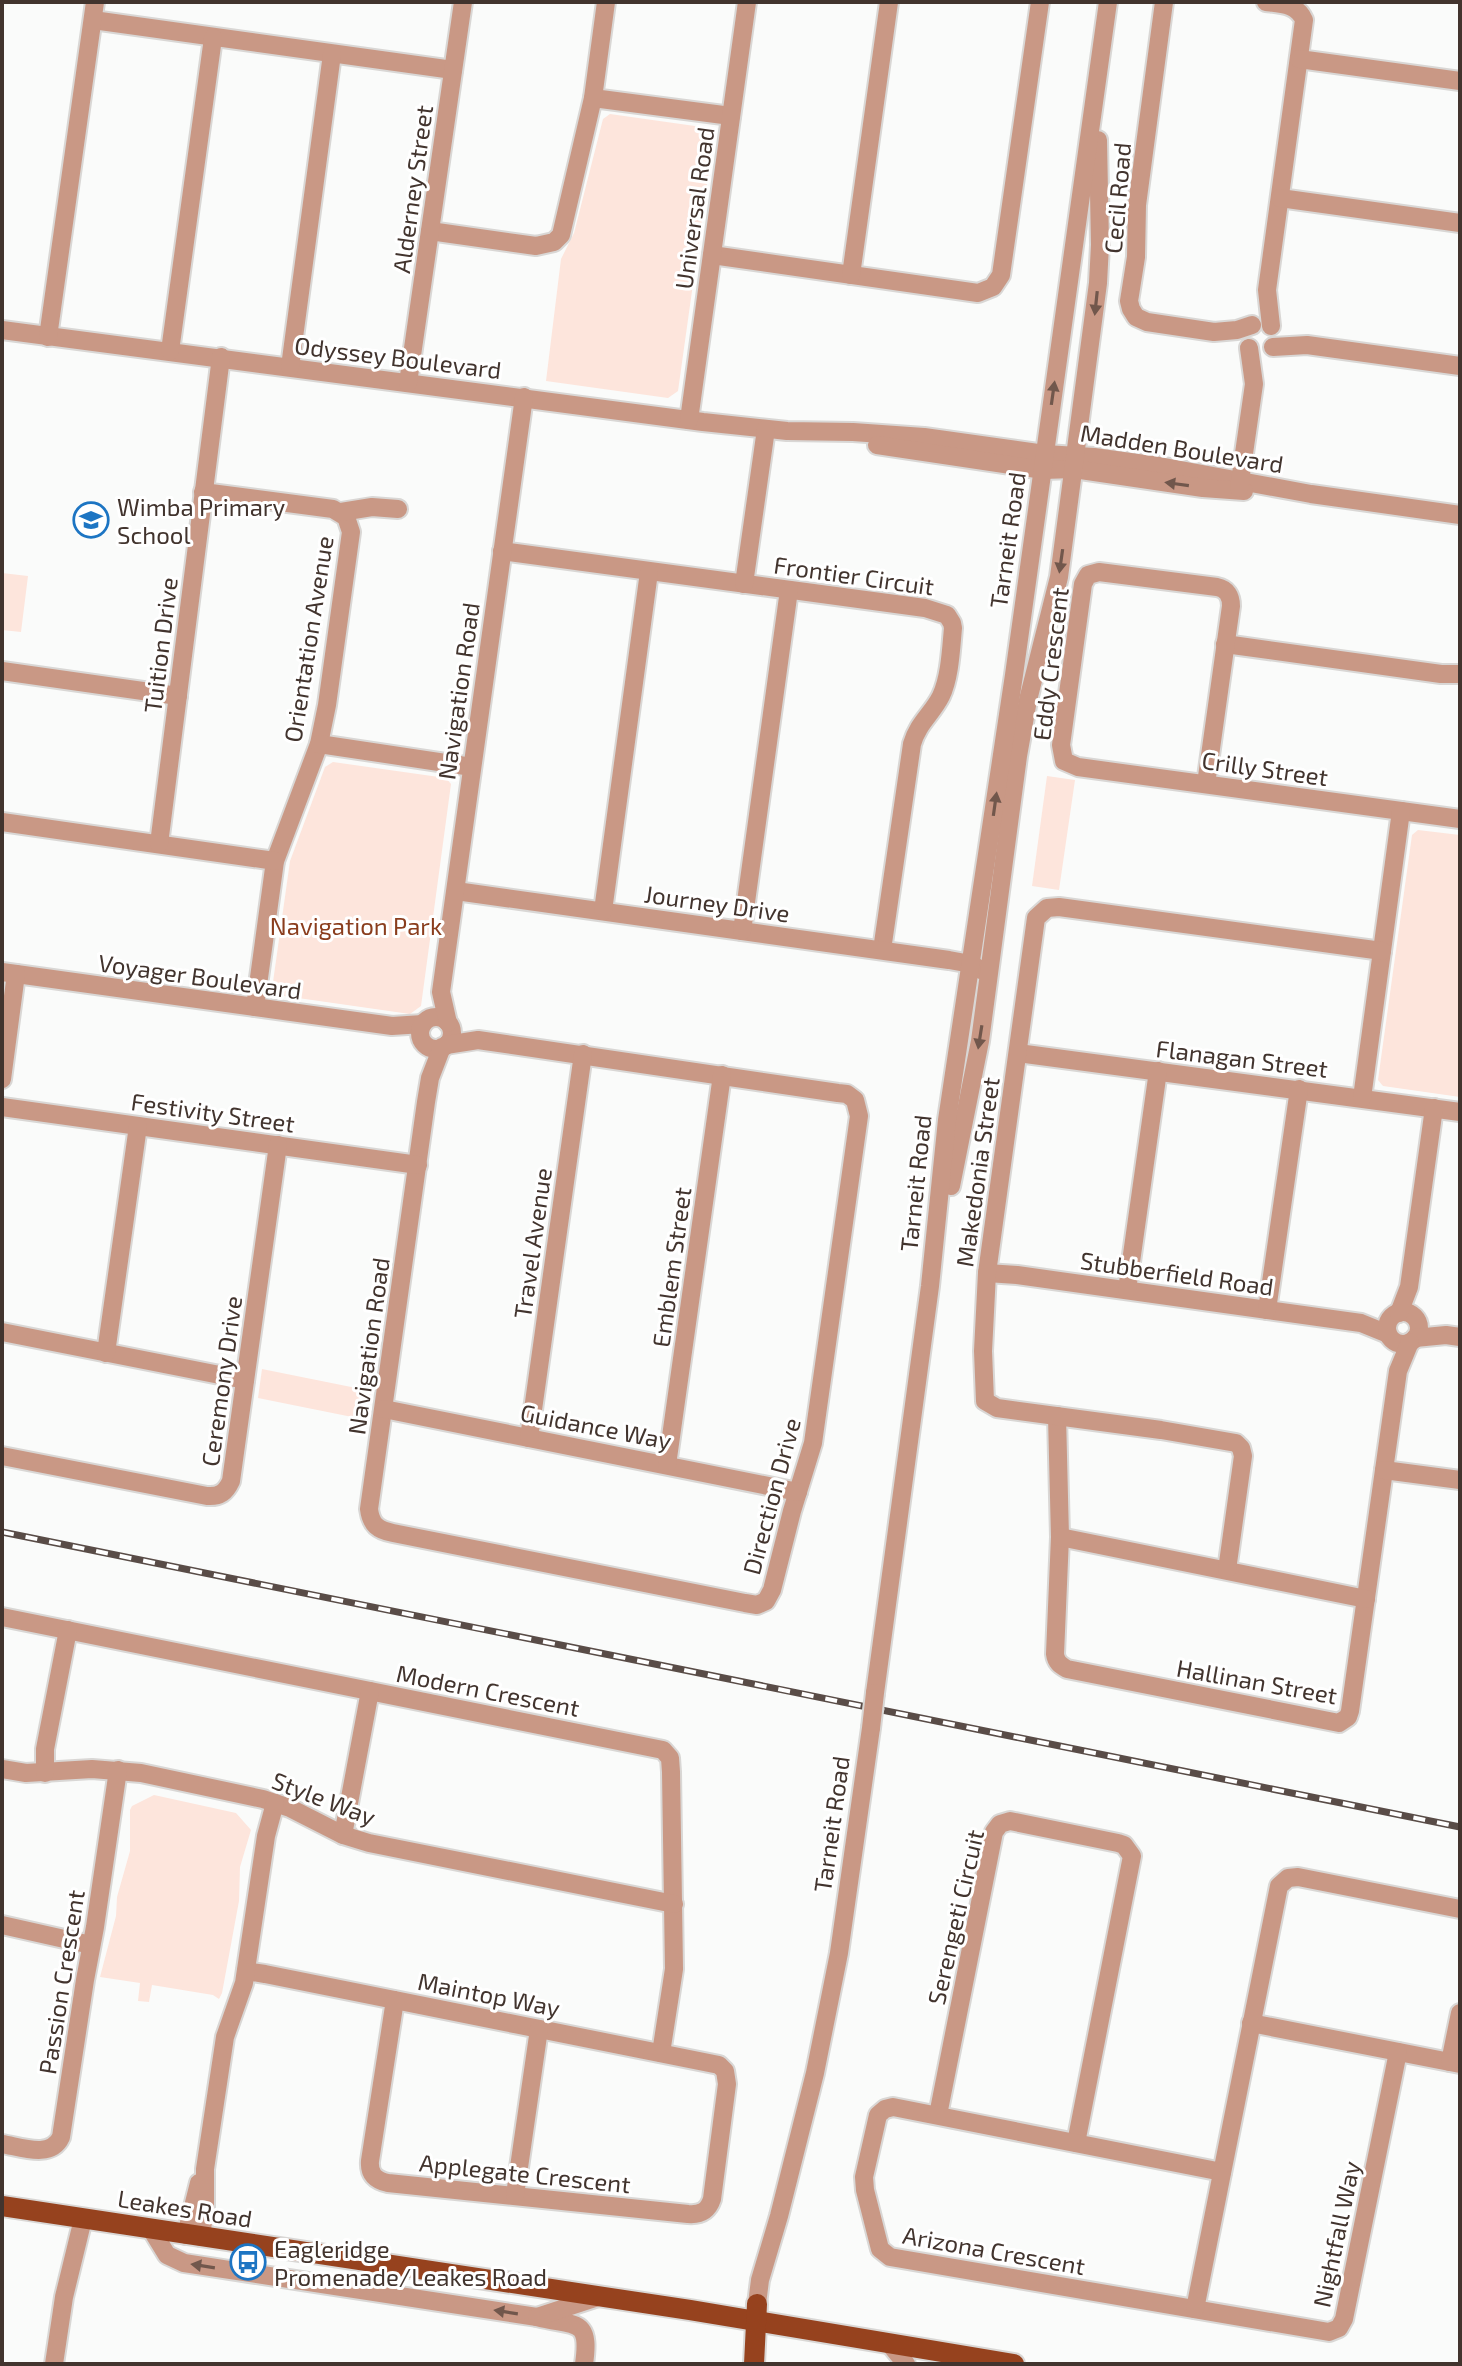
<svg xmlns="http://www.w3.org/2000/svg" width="1462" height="2366" font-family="'Exo 2',sans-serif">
<rect width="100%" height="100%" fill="#fafbfa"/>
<g fill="#fde5dc">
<polygon points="610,114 709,128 714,134 678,391 668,398 546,381 561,259 574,233 603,119"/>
<polygon points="2,573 28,576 21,632 2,630"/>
<polygon points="333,762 446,778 451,784 421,1006 410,1014 277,995 272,989 290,861 325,767"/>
<polygon points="1047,776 1075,780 1059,890 1032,886"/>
<polygon points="1418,830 1460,835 1460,1097 1383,1086 1378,1080 1412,835"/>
<polygon points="262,1369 371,1391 367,1420 258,1398"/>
<polygon points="154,1795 236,1813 251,1830 240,1867 239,1901 222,1993 219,1999 213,1995 152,1985 149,2002 138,2001 140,1983 100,1977 116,1916 117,1897 130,1851 130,1810 132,1806"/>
</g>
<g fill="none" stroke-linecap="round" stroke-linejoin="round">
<defs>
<g id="minor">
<polyline points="1164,2 1137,205 1136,257 1129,301 1131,309 1136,317 1147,322 1214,332 1237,330 1252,325"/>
<path d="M 1266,2 C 1282,4 1297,4 1304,20 L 1267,290 L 1271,326"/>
<polyline points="93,20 453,70"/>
<polyline points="1299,59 1460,81"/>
<polyline points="593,98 731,116"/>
<polyline points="1280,198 1460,223"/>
<polyline points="430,231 536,246 554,242 561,235 593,98 606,2"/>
<polyline points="712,255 978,293 993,287 1001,275 1040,2"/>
<polyline points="851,275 889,2"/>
<polyline points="2,330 703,422 787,431 853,432 924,437 1045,454 1094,457 1159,466 1311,494 1460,515"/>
<polyline points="48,337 95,2"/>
<polyline points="1273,347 1307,345 1460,366"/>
<polyline points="170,351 213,38"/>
<polyline points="290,367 332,54"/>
<polyline points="408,383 463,2"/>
<polyline points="689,420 747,2"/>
<polyline points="877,445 1043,470 1074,469 1203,488 1244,491"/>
<polyline points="1239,488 1254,384 1249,348"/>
<polyline points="203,492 333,509 346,517 351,532 327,705 319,744 275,861 255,1007"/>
<polyline points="341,512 372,507 398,509"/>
<path d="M 502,551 L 925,608 L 947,615 L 952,623 L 953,628 C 951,649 950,677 941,696 C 932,714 918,723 912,744 L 882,950"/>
<polyline points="744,584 766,429"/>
<polyline points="1225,644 1441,674 1460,674"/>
<polyline points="2,671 178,696"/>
<polyline points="319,744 472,767"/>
<path d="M 1206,784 L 1231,606 C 1231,596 1227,589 1217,587 L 1099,572 L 1088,575 L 1083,584 L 1061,745 L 1064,761 L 1078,767 L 1460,819"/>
<polyline points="2,822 275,861"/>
<polyline points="159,844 221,357"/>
<polyline points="456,891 949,960 971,964 981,970"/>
<polyline points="603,911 649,572"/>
<polyline points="742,931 789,590"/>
<polyline points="2,972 392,1026 423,1024"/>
<circle cx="436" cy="1033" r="16"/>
<polyline points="448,1023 441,992 524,397"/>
<path d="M 442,1047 L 430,1078 L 426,1102 L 369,1509 C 371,1525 378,1530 393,1533 L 745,1603 L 757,1605 L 766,1601 L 772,1590 L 792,1511 L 813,1443 L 859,1116 L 855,1100 L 847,1094 L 838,1093 L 478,1040 L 446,1045"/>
<polyline points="1018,1053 1460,1112"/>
<polyline points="2,1079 16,974"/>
<polyline points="1362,1098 1401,811"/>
<polyline points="2,1107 418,1165"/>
<polyline points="951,1186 980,1041 1018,756 1028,700 1059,577 1098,283 1100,245 1098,140"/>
<polyline points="987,1273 1017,1275 1361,1323 1388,1334"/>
<polyline points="1127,1290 1158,1071"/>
<polyline points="1267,1310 1299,1089"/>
<circle cx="1403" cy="1328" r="16"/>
<polyline points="1399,1313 1409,1287 1434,1108"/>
<polyline points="2,1332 245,1380"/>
<polyline points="1415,1338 1446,1335 1460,1337"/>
<polyline points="106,1353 138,1126"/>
<polyline points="384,1409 798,1492"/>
<path d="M 1057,1416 L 1060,1537 L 1055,1654 C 1056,1662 1060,1665 1067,1669 L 1339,1723 L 1348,1717 L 1350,1711 L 1398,1371 L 1410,1342"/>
<polyline points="529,1438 583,1054"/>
<path d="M 2,1456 L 207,1496 C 220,1497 226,1492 231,1481 L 278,1145"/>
<polyline points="667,1465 722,1075"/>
<polyline points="1384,1470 1460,1480"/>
<polyline points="1060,1537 1366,1599"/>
<polyline points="1227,1570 1243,1456 1241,1448 1236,1443 1161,1430 997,1408 985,1401 983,1351 987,1273 1036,918 1047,908 1059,907 1382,951"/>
<polyline points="2,1617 663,1750 670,1758 671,1772 674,1969 661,2053"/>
<polyline points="875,1693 930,1286 947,1120 1014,675 1108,2"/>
<polyline points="2,1769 26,1773 92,1769 141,1773 263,1799 290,1808 343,1835 369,1843 674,1904"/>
<polyline points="45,1773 45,1749 68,1630"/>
<polyline points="343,1835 370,1691"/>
<polyline points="2,1925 91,1945"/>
<path d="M 246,1971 L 265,1974 L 719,2065 L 725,2071 L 727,2084 L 712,2199 C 708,2211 701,2215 688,2214 L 388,2183 C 375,2180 369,2174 370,2161 L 395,2000"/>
<polyline points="1251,2023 1460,2064"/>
<polyline points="1450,2062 1460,2013"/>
<polyline points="938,2115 994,1832 1000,1824 1010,1821 1118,1843 1124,1845 1132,1856 1076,2143"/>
<path d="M 2,2144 C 21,2147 51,2159 61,2137 L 85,1980 L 95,1927 L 118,1770"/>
<polyline points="1222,2172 893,2107 885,2109 878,2115 864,2177 865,2190 880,2249 890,2257 1329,2332 1339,2328 1344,2319 1398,2052"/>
<polyline points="515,2195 539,2029"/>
<path d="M 151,2229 L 167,2255 L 184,2263 L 537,2317 C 574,2327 591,2316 584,2364"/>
<polyline points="186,2235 199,2183"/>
<polyline points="201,2237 205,2206 205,2169 225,2037 244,1983 266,1836 275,1803"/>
<polyline points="757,2304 760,2280 779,2216 815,2073 839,1953 871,1728"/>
<polyline points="1195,2309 1279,1886 1288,1878 1298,1877 1460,1909"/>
<polyline points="537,2317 598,2297"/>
<polyline points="889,2343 906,2364"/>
<polyline points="54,2364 64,2297 83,2219"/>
</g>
<g id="major">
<polyline points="2,2206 690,2310 1014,2364"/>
<polyline points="754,2364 757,2304"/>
</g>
</defs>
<use href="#minor" stroke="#d9d7d5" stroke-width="22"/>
<use href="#major" stroke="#d9d7d5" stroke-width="24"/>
<use href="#minor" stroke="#c99885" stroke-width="18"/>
<use href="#major" stroke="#96421e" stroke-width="20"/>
<defs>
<polyline id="rail" points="2,1532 1460,1827"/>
</defs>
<use href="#rail" stroke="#594c47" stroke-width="7"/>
<use href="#rail" stroke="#fff" stroke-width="4" stroke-dasharray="12" stroke-linecap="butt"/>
<defs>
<polyline id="minor-bridge" points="871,1728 875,1693"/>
</defs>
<use href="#minor-bridge" stroke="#d9d7d5" stroke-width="22" stroke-linecap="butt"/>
<use href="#minor-bridge" stroke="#c99885" stroke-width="18"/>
</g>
<defs><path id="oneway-solid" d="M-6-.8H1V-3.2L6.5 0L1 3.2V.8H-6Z" transform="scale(2)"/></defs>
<g fill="#71574c">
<use href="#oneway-solid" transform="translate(1096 303) rotate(96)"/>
<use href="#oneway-solid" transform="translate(1053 393) rotate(-82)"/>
<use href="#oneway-solid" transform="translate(1177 484) rotate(-172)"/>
<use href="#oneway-solid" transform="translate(1061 561) rotate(98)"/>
<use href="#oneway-solid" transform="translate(995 804) rotate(-82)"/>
<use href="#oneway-solid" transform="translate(980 1037) rotate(99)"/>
<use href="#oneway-solid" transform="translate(203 2266) rotate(-171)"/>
<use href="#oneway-solid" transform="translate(506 2312) rotate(-171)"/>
</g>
<defs>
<symbol id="school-ring" viewBox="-11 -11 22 22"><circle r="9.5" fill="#fff" stroke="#1d75c3" stroke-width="1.5"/><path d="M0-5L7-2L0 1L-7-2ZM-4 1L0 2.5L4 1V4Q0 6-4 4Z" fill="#1d75c3"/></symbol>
<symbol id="bus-ring" viewBox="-11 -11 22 22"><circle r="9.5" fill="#fff" stroke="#1d75c3" stroke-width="1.5"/><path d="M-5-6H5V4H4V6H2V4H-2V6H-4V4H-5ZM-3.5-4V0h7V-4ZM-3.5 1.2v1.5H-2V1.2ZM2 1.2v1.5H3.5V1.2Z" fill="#1d75c3"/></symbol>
</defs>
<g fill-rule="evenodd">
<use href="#school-ring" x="71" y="500" width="40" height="40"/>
<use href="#bus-ring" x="228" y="2242" width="40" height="40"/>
</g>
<g text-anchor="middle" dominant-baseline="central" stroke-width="6" stroke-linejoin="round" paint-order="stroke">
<g font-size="24" fill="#42342e" stroke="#fff">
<text transform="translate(412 189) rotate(-82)">Alderney Street</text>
<text transform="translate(1117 198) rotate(-85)">Cecil Road</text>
<text transform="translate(694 208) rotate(-82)">Universal Road</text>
<text transform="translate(398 357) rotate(7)">Odyssey Boulevard</text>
<text transform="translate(1182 448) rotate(9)">Madden Boulevard</text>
<text transform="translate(1007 540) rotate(-82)">Tarneit Road</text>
<text transform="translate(854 575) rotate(8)">Frontier Circuit</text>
<text transform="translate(308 639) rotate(-81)">Orientation Avenue</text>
<text transform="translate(160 645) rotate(-83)">Tuition Drive</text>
<text transform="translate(1050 664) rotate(-83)">Eddy Crescent</text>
<text transform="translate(458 691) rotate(-82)">Navigation Road</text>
<text transform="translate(1265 768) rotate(8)">Crilly Street</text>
<text transform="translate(717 903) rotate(8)">Journey Drive</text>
<text transform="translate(200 976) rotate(8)">Voyager Boulevard</text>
<text transform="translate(1242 1058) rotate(7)">Flanagan Street</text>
<text transform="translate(213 1112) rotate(8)">Festivity Street</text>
<text transform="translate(977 1172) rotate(-82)">Makedonia Street</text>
<text transform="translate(915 1183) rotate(-84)">Tarneit Road</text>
<text transform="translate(532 1243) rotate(-82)">Travel Avenue</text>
<text transform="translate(671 1267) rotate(-82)">Emblem Street</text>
<text transform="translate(1177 1273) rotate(8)">Stubberfield Road</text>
<text transform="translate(368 1346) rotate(-82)">Navigation Road</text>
<text transform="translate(221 1381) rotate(-82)">Ceremony Drive</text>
<text transform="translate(596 1426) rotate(11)">Guidance Way</text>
<text transform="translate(771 1496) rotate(-75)">Direction Drive</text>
<text transform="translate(1257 1681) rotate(10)">Hallinan Street</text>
<text transform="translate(488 1690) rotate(11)">Modern Crescent</text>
<text transform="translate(324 1798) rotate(21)">Style Way</text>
<text transform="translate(831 1824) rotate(-82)">Tarneit Road</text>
<text transform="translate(955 1917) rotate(-77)">Serengeti Circuit</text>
<text transform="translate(61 1982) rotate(-81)">Passion Crescent</text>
<text transform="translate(489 1994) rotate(11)">Maintop Way</text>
<text transform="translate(525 2173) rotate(6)">Applegate Crescent</text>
<text transform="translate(185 2208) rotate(9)">Leakes Road</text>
<text transform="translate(1336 2234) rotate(-78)">Nightfall Way</text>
<text transform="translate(994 2250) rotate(10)">Arizona Crescent</text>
</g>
<g font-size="24" fill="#42342e" stroke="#fff" text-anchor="start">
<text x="117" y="506">Wimba Primary<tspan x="117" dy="28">School</tspan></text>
<text x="274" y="2248">Eagleridge<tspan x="274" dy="28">Promenade/Leakes Road</tspan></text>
</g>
<g font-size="24" fill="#8a3d1d" stroke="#fff">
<text x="356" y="925">Navigation Park</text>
</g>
</g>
<rect width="1462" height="2366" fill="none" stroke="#42342e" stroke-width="8"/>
</svg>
